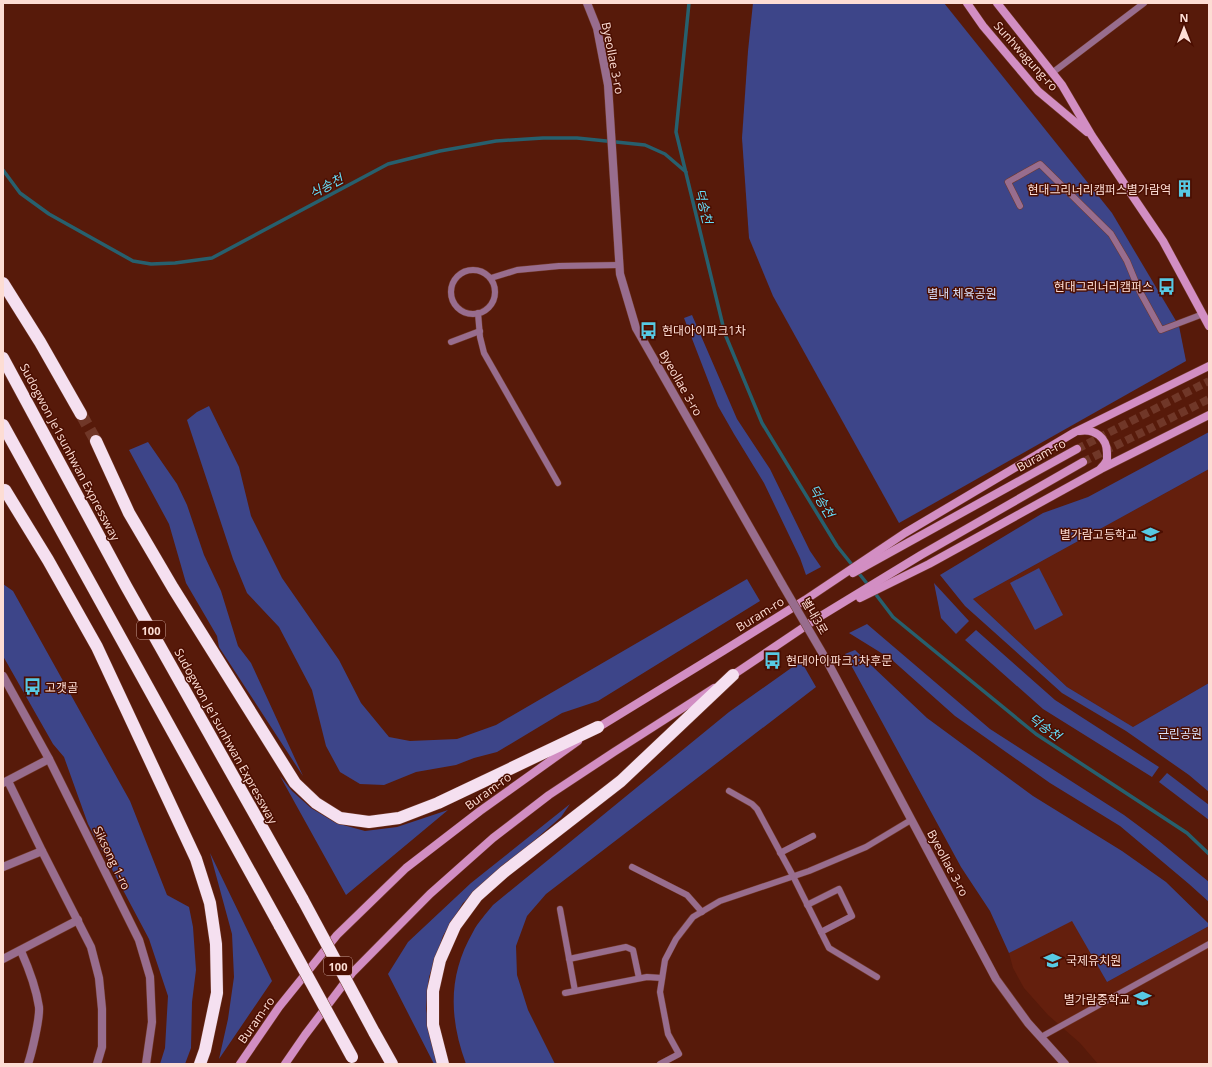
<svg xmlns="http://www.w3.org/2000/svg" width="1212" height="1067" font-family="'Open Sans','Noto Sans KR',sans-serif">
<rect width="100%" height="100%" fill="#571a0a"/>
<g fill="#641f0d">
<polygon points="1209,469 1209,683 1133,727 1067,687 973,599"/>
<polygon points="1072,920 1107,982 1209,926 1209,1064 1098,1064 1080,1043 1048,1015 1024,988 1013,968 1009,953"/>
</g>
<g fill="#3d4589">
<polygon points="753,3 944,3 1112,213 1179,326 1186,361 899,523 773,296 749,238 742,138 748,51"/>
<polygon points="692,315 737,419 770,469 810,551 821,567 806,575 800,558 764,483 734,434 718,406 684,318"/>
<polygon points="209,406 239,467 251,516 282,578 339,660 361,703 389,737 410,741 457,739 496,725 747,579 760,601 598,701 562,713 497,752 474,758 456,765 416,772 384,785 360,784 340,772 326,746 312,690 279,627 247,593 233,559 187,420 197,412"/>
<polygon points="1209,432 1209,469 973,599 1067,687 1133,727 1209,683 1209,792 1189,775 1126,731 1062,693 965,606 940,575 1043,513 1088,497"/>
<polygon points="148,442 177,484 187,505 204,555 221,591 238,646 251,663 303,776 219,647 217,636 186,583 169,524 129,450"/>
<polygon points="1039,568 1063,615 1035,630 1010,583"/>
<polygon points="934,583 969,621 956,634 941,618"/>
<polygon points="3,584 13,591 130,801 167,895 189,907 193,927 196,970 192,1002 191,1048 185,1064 160,1064 165,1048 168,996 149,939 88,824 64,757 53,744 3,656"/>
<polygon points="867,624 990,729 1124,815 1159,841 1209,882 1209,902 1189,884 1120,826 1050,783 955,716 891,659 849,633"/>
<polygon points="976,630 1055,700 1159,767 1152,777 1043,709 965,640"/>
<polygon points="855,650 927,718 1033,796 1122,851 1166,882 1209,924 1209,926 1107,982 1072,921 1009,953 990,911 961,867 845,654"/>
<path d="M 801,661 L 816,687 L 546,894 L 527,916 L 516,946 L 517,975 L 528,1010 L 555,1064 L 466,1064 C 449,1018 448,975 473,932 C 478,922 486,914 493,905 L 729,712 Z"/>
<polygon points="1167,773 1209,805 1209,820 1159,782"/>
<polygon points="280,776 292,791 311,808 336,823 365,831 397,827 448,810 346,895"/>
<polygon points="570,804 561,817 463,903 443,936 429,977 426,1009 438,1064 434,1064 388,974 408,942 471,883"/>
<polygon points="210,853 272,981 219,1059 228,1019 234,977 232,934"/>
</g>
<g fill="none" stroke-linecap="round" stroke-linejoin="round">
<g stroke="#27606e" stroke-width="3.5">
<polyline points="689,3 676,132 725,334 762,423 837,546 869,586"/>
<polyline points="3,170 20,193 49,214 133,261 151,264 175,263 212,258 388,164 440,151 496,141 543,138 577,138 645,145 665,154 686,172"/>
<polyline points="874,592 893,617 1036,734 1187,833 1209,854"/>
</g>
<g stroke="#703728" stroke-width="8" stroke-dasharray="8 4" stroke-linecap="butt">
<polyline points="1077,449 1209,381"/>
<polyline points="1083,462 1209,399"/>
</g>
<polyline stroke="#703728" stroke-width="12" stroke-dasharray="12 6" stroke-linecap="butt" points="81,414 96,441"/>
<defs>
<g id="lane">
<polyline points="1052,73 1144,3"/>
<polyline points="1020,206 1008,182 1040,164 1111,234 1127,261 1139,290 1161,330 1203,314"/>
<circle cx="473" cy="292" r="22"/>
<polyline points="491,278 517,270 559,266 619,265"/>
<polyline points="478,313 480,337 484,353 558,483"/>
<polyline points="451,342 480,331"/>
<polyline points="729,791 752,804 757,809 793,876 829,948 877,977"/>
<polyline points="780,853 813,836"/>
<polyline points="632,867 687,895 702,912"/>
<polyline points="807,905 839,889 852,916 821,932"/>
<polyline points="560,909 575,991"/>
<polyline points="569,959 626,947 633,950 639,978"/>
<polyline points="565,993 647,977 662,978"/>
<polyline points="1041,1037 1209,944"/>
<polyline points="660,1064 679,1054 668,1034 660,992 665,960 676,939 693,917 720,901 809,871 866,847 911,820"/>
</g>
<g id="street">
<polyline points="587,3 597,28 608,85 620,274 636,328 782,584"/>
<polyline points="827,661 996,979 1028,1023 1065,1064"/>
<polyline points="3,676 49,759 139,940 150,977 152,1022 146,1064"/>
<polyline points="8,781 42,851 91,947 99,978 102,1009 102,1047 97,1064"/>
<polyline points="3,783 49,759"/>
<polyline points="3,867 42,851"/>
<path d="M 21,951 C 29,969 36,987 39,1007 C 40,1018 32,1052 28,1064"/>
<polyline points="3,959 78,920"/>
</g>
<g id="secondary">
<polyline points="967,3 983,26 1038,91 1087,132"/>
<polyline points="997,3 1062,85 1092,136 1163,241 1209,326"/>
<path d="M 1079,431 C 1095,428 1107,438 1107,453 C 1107,454 1107,459 1107,460 C 1106,462 1103,466 1101,468"/>
<polyline points="853,573 1077,449"/>
<polyline points="860,598 929,564 1101,469 1209,415"/>
<polyline points="730,677 816,619 921,555 1083,462"/>
<polyline points="594,730 723,651 805,600 905,533 1075,432 1209,366"/>
<polyline points="240,1064 279,1007 337,935 406,868 480,811 578,741"/>
<polyline points="285,1064 305,1035 352,973 430,894 493,838 549,795 614,752 714,688"/>
</g>
<g id="highway">
<polyline points="3,283 40,342 81,414"/>
<polyline points="3,358 126,586 303,900"/>
<polyline points="3,425 280,926"/>
<polyline points="96,441 129,513 173,588 295,783 316,803 340,818 369,822 399,818 438,803 598,727"/>
<polyline points="5,490 48,560 97,647 196,859 210,903 216,944 217,993 205,1050 200,1064"/>
<polyline points="374,1032 392,1064"/>
<polyline points="443,1064 433,1025 433,991 440,960 455,926 477,896 504,872 621,781 733,675"/>
</g>
</defs>
<use href="#lane" stroke="#72392a" stroke-width="7"/>
<use href="#street" stroke="#72392a" stroke-width="9"/>
<use href="#secondary" stroke="#72392a" stroke-width="9"/>
<use href="#highway" stroke="#72392a" stroke-width="13"/>
<use href="#lane" stroke="#986d8e" stroke-width="6"/>
<use href="#street" stroke="#986d8e" stroke-width="8"/>
<use href="#secondary" stroke="#d28ec3" stroke-width="8"/>
<use href="#highway" stroke="#f5e0f0" stroke-width="12"/>
<defs>
<polyline id="street-bridge" points="782,584 827,661"/>
<g id="highway-bridge">
<polyline points="303,900 374,1032"/>
<polyline points="280,926 352,1057"/>
</g>
</defs>
<use href="#street-bridge" stroke="#72392a" stroke-width="9" stroke-linecap="butt"/>
<use href="#highway-bridge" stroke="#72392a" stroke-width="13" stroke-linecap="butt"/>
<use href="#street-bridge" stroke="#986d8e" stroke-width="8"/>
<use href="#highway-bridge" stroke="#f5e0f0" stroke-width="12"/>
</g>
<defs>
<symbol id="building-bare" viewBox="-9 -9 18 18"><path d="M-4-6H4V6H1V3H-1V6H-4ZM-2.5-4.3h1.7v1.8h-1.7ZM.8-4.3h1.7v1.8H.8ZM-2.5-1h1.7V.8h-1.7ZM.8-1h1.7V.8H.8Z" fill="#57c9e3" stroke="#4b0e01" stroke-width="2.5" paint-order="stroke"/></symbol>
<symbol id="bus-bare" viewBox="-9 -9 18 18"><path d="M-5-6H5V4H4V6H2V4H-2V6H-4V4H-5ZM-3.5-4V0h7V-4ZM-3.5 1.2v1.5H-2V1.2ZM2 1.2v1.5H3.5V1.2Z" fill="#57c9e3" stroke="#4b0e01" stroke-width="2.5" paint-order="stroke"/></symbol>
<symbol id="school-bare" viewBox="-9 -9 18 18"><path d="M0-5L7-2L0 1L-7-2ZM-4 1L0 2.5L4 1V4Q0 6-4 4Z" fill="#57c9e3" stroke="#4b0e01" stroke-width="2.5" paint-order="stroke"/></symbol>
</defs>
<g fill-rule="evenodd">
<use href="#building-bare" x="1172" y="176" width="25" height="25"/>
<use href="#bus-bare" x="1154" y="274" width="25" height="25"/>
<use href="#bus-bare" x="636" y="318" width="25" height="25"/>
<use href="#school-bare" x="1138" y="522" width="25" height="25"/>
<use href="#bus-bare" x="760" y="648" width="25" height="25"/>
<use href="#bus-bare" x="20" y="674" width="25" height="25"/>
<use href="#school-bare" x="1040" y="948" width="25" height="25"/>
<use href="#school-bare" x="1130" y="986" width="25" height="25"/>
</g>
<g text-anchor="middle" dominant-baseline="central" stroke-width="3" stroke-linejoin="round" paint-order="stroke">
<g fill="#4b0e01" stroke="#c89f95" stroke-width="1">
<rect x="137" y="621" width="28" height="18" rx="3"/>
<rect x="324" y="957" width="28" height="18" rx="3"/>
</g>
<g font-size="11" font-weight="bold" fill="#fdddd4">
<text x="151" y="630">100</text>
<text x="338" y="966">100</text>
</g>
<g font-size="12" fill="#fdddd4" stroke="#4b0e01">
<text transform="translate(1026 56) rotate(48)">Sunhwagung-ro</text>
<text transform="translate(613 58) rotate(79)">Byeollae 3-ro</text>
<text transform="translate(681 383) rotate(60)">Byeollae 3-ro</text>
<text transform="translate(70 452) rotate(62)">Sudogwon Je1sunhwan Expressway</text>
<text transform="translate(1041 455) rotate(-29)">Buram-ro</text>
<text transform="translate(760 614) rotate(-32)">Buram-ro</text>
<text transform="translate(815 616) rotate(60)">별내3로</text>
<text transform="translate(226 736) rotate(61)">Sudogwon Je1sunhwan Expressway</text>
<text transform="translate(488 791) rotate(-36)">Buram-ro</text>
<text transform="translate(112 858) rotate(64)">Siksong 1-ro</text>
<text transform="translate(948 863) rotate(62)">Byeollae 3-ro</text>
<text transform="translate(256 1020) rotate(-55)">Buram-ro</text>
</g>
<g font-size="12" fill="#fdddd4" stroke="#4b0e01" text-anchor="end">
<text x="1171" y="189">현대그리너리캠퍼스별가람역</text>
<text x="1153" y="286">현대그리너리캠퍼스</text>
<text x="662" y="330" text-anchor="start">현대아이파크1차</text>
<text x="1137" y="534">별가람고등학교</text>
<text x="786" y="660" text-anchor="start">현대아이파크1차후문</text>
<text x="45" y="687" text-anchor="start">고갯골</text>
<text x="1066" y="960" text-anchor="start">국제유치원</text>
<text x="1130" y="999">별가람중학교</text>
</g>
<g font-size="12" fill="#dae0fb" stroke="#4b0e01">
<text x="962" y="293">별내 체육공원</text>
<text x="1180" y="733">근린공원</text>
</g>
<g font-size="13" font-style="italic" fill="#65dcf7" stroke="#4b0e01">
<text transform="translate(326 186) rotate(-28)">식송천</text>
<text transform="translate(704 206) rotate(76)">덕송천</text>
<text transform="translate(822 501) rotate(59)">덕송천</text>
<text transform="translate(1045 727) rotate(36)">덕송천</text>
</g>
</g>
<rect width="1212" height="1067" fill="none" stroke="#fdddd4" stroke-width="8"/>
<g transform="translate(1184 28)" stroke="#4b0e01" stroke-width="3" paint-order="stroke">
<path d="M0-3L7 15L0 10L-7 15Z" fill="#fdddd4"/>
<text y="-6" font-size="11" font-weight="bold" text-anchor="middle" fill="#fdddd4">N</text>
</g>
</svg>
